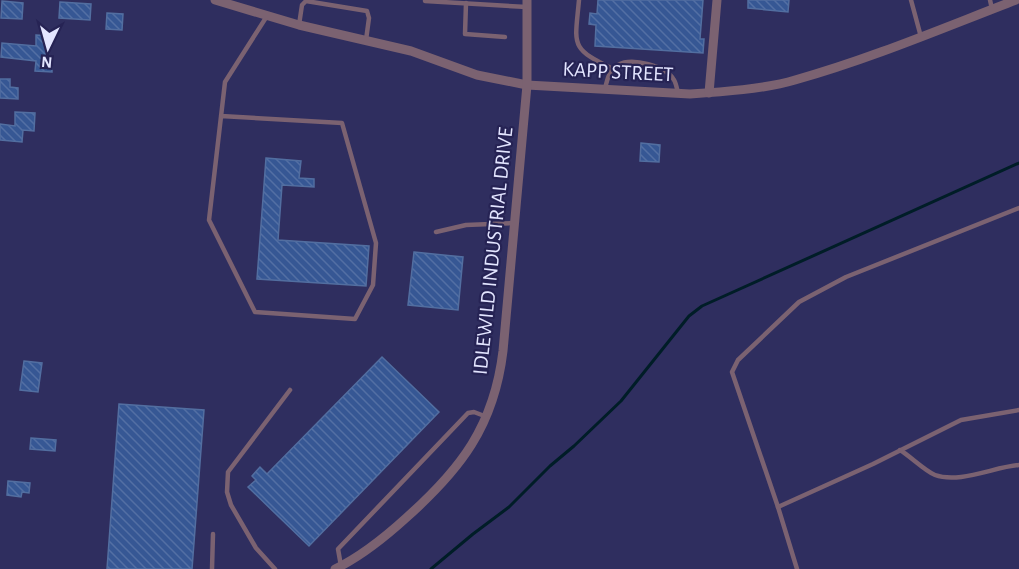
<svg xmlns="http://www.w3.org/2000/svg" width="1019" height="569" font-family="'Alegreya Sans',sans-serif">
<defs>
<pattern id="building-back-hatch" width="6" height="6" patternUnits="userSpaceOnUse" patternTransform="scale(1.5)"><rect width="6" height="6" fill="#365794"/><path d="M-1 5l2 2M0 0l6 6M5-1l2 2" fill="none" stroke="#536fa4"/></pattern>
</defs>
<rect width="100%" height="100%" fill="#2f2e5f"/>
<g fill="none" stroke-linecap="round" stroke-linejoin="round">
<polyline stroke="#001d27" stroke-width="3" points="431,569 473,534 509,507 550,466 574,446 621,401 689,316 702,306 1019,163"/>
</g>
<g fill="url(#building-back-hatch)" stroke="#526ea0" stroke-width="1.5">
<polygon points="598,0 703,0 700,39 704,39 703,53 595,46 596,25 589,24 590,13 597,14"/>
<polygon points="748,0 789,0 788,12 748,8"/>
<polygon points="2,1 23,3 22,19 1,18"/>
<polygon points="60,2 91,4 90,20 59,18"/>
<polygon points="107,13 123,14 122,30 106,29"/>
<polygon points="36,35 50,36 48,59 52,59 52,72 35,71 36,61 1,57 2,43 36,46"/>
<polygon points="0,79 10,79 10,87 18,88 18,99 0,98"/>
<polygon points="15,112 35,113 34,131 23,130 22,142 0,140 0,124 15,126"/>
<polygon points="641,143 660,145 659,162 640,161"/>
<polygon points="266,158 301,161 299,178 314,179 314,187 282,185 278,240 369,246 366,286 257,279"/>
<polygon points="414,252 463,257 458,310 408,305"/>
<polygon points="382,357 439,412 309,546 248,487 256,480 252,476 260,467 267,474"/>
<polygon points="24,361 42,363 38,392 20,390"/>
<polygon points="119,404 204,410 192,569 107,569"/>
<polygon points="31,438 56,440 55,451 30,449"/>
<polygon points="8,481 30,483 29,493 22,492 21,497 7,495"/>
</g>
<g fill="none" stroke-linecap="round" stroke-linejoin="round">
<g stroke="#7b6271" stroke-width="4.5">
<path d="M 579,0 C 575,45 569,48 613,69"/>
<polyline points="911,0 921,37"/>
<polyline points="990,0 992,9"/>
<polyline points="425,1 527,7"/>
<polyline points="466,3 465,34 505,37"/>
<polyline points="299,25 302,5 306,1 367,11 369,18 366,40"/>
<path d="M 605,89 C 607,80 609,70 618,65 C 632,57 666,66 674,80 C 676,83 677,89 678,93"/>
<polyline points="221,116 342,123 376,243 373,285 355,319 255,312 209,220 225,82 267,16"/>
<polyline points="1019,208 846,277 799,302 738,360 732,372 778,507 873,464 961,420 1019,410"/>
<polyline points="436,232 466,225 515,223"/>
<path d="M 900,450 C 910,456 925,471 935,475 C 959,484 994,467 1019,465"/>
<polyline points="778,507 797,569"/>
<polyline points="341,566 338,549 468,413 474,412 487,417"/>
<polyline points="212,569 213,534"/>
<polyline points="275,569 256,548 231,505 227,492 228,472 290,390"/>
</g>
<g stroke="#7b6271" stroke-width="9">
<path d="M 215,0 L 299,25 L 411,51 L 477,75 L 527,85 L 690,94 C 721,92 765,89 795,80 C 870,59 943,28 1016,0"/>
<polyline points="709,93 717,0"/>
<path d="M 335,569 C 362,556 384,538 406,518 C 461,469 494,426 503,351 L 527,85 L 527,0"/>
</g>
</g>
<g text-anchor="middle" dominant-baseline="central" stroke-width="4.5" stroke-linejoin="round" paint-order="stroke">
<g font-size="21" fill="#e3e5ff" stroke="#262354">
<text transform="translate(618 72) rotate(3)">KAPP STREET</text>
<text transform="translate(493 251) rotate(-84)">IDLEWILD INDUSTRIAL DRIVE</text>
</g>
</g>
<g transform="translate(48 48) rotate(185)" stroke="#262354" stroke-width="4.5" paint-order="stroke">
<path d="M0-4.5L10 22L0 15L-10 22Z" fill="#e3e5ff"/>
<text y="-9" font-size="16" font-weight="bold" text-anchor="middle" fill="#e3e5ff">N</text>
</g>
</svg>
